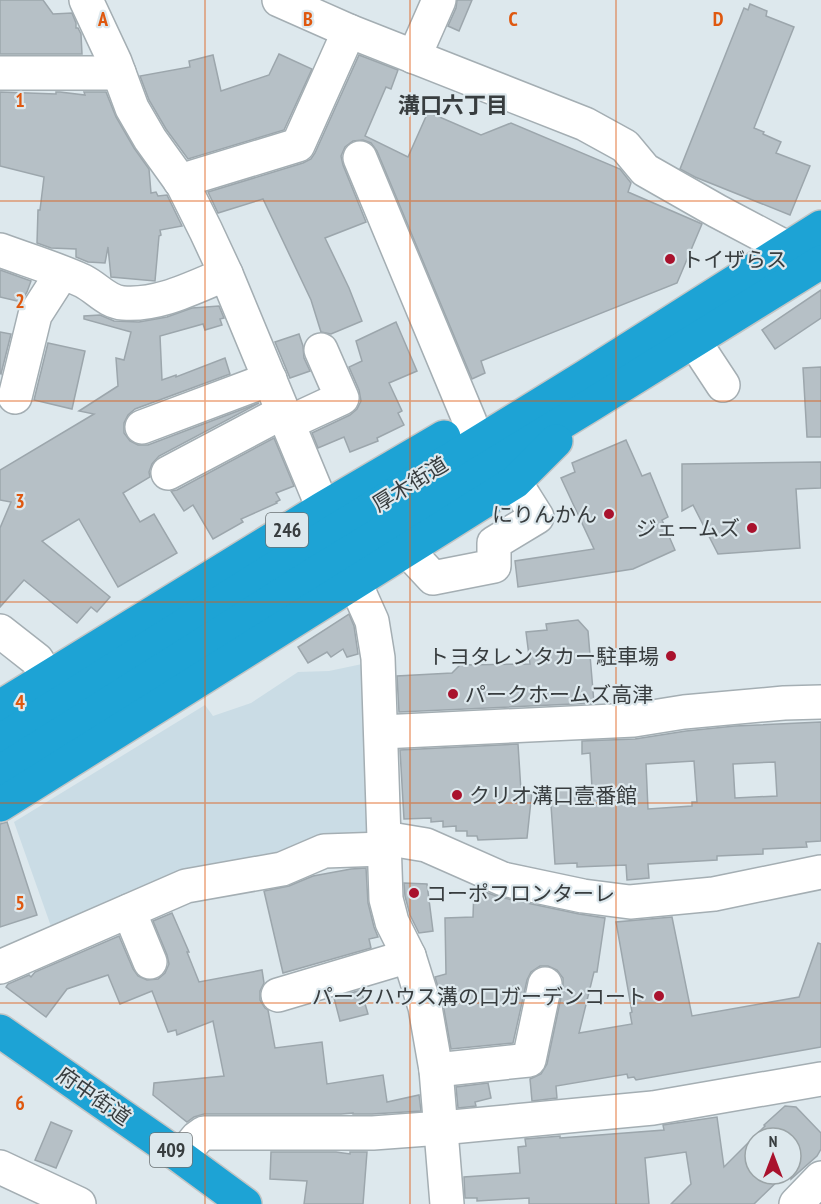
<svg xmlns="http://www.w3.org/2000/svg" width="821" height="1204" font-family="'PT Sans Narrow','Noto Sans JP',sans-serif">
<rect width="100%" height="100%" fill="#dde8ed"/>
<polygon fill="#cadce5" points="367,663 377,836 53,932 14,822 205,705 213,716 251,703 298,672 329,671"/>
<g fill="#b6c0c6" stroke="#9ca6ac" stroke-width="1.5" fill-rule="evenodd">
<polygon points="0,0 43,0 53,14 72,13 76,23 76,28 78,28 81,34 82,54 0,54"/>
<polygon points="457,0 472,0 459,31 448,26 456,8"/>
<polygon points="750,4 767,11 766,16 794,27 754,128 764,132 763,134 781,142 776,153 810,166 790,215 695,177 680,169 744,8 748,10"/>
<polygon points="279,54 312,69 284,130 188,159 166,129 149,100 140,76 190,67 189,61 213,55 221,91 269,75"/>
<polygon points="359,55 398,70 391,89 386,87 365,136 408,157 428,112 481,135 511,123 620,169 631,183 628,192 702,224 677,283 481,361 485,373 472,379 377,151 371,143 363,140 353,141 345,147 341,156 343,165 366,222 325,238 349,288 362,321 331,334 321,332 311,300 263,199 218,213 208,192 303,163 311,159 315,153"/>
<polygon points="0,92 56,94 56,92 60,92 85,95 84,92 106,92 116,117 134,148 149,169 151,193 156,192 158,196 167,195 182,226 160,230 161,235 159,236 155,281 111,277 108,247 105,263 88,262 76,257 76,249 51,248 37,243 38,210 40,210 44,177 0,166"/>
<polygon points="0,270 31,281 27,292 21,302 0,297"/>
<polygon points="821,290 821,318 775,349 762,330"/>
<polygon points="219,306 224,318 220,319 222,325 205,330 203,324 160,336 162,380 176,375 176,377 225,358 230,374 135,409 128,415 124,423 124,433 130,441 138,445 148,445 259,403 159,456 152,464 149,472 150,477 123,493 140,522 154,514 177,553 118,587 79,519 42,541 110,597 97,612 91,607 77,623 24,580 0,607 0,528 11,502 0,500 0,470 94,414 79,411 118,386 116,358 124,360 131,332 84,319 84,316 100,315 114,321 139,322 167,317 192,308"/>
<polygon points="396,322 417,371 389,383 402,411 398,413 404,425 377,438 378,441 350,452 344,437 318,448 312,433 350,415 357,409 361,401 359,390 349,367 362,361 356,341"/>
<polygon points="0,332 11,334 1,374 0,373"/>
<polygon points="299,334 303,346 304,358 310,371 290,378 275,342"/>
<polygon points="48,343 85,351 72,409 34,400"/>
<polygon points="821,367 821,437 807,437 803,368"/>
<polygon points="274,438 294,486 276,493 280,500 276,502 277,503 241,519 243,522 213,539 193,505 184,511 171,491 177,490"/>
<polygon points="626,440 642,476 650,473 668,517 662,520 675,550 633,569 518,587 515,561 594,549 561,478 575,472 572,463"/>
<polygon points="821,462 821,488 796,489 800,548 718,554 693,505 682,511 682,464"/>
<polygon points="349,614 354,626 358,654 347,657 343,649 331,657 327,652 308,663 298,647"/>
<polygon points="578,620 588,631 594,703 399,712 397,676 452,673 460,665 530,664 526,632 547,630 546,624"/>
<path d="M 821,722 L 821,841 L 806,842 L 807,847 L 763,849 L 763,854 L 717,856 L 717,860 L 648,864 L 649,878 L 627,880 L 626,865 L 577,867 L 577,863 L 555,864 L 550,790 L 592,788 L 590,753 L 582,754 L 582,741 L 635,739 L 686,731 L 735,726 ZM 694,761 L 697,802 L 692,802 L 692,806 L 648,809 L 646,764 ZM 775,762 L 777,796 L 735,798 L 733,764 Z"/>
<polygon points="518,744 521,791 532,791 527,838 478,840 477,836 467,836 467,831 456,831 456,826 443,827 443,821 431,822 431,818 404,819 400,750"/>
<polygon points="7,822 37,915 0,927 0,824"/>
<polygon points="366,868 368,903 374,927 378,937 369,939 371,948 283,973 264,891 289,886 313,876 351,869"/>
<polygon points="404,883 427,884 433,931 419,933 410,915 405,896"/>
<polygon points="474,888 499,897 579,914 605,918 597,972 594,972 579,1033 632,1024 630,1013 632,1012 616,922 672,917 692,1016 799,997 818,943 821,944 821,1047 636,1080 634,1077 628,1078 627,1074 556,1086 557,1098 532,1101 530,1079 541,1074 547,1064 563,988 563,978 557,970 548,966 540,966 531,972 527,980 513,1043 451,1049 443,1004 435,977 446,974 445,918 473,917"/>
<polygon points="172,913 189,952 187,952 199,982 262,970 264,983 260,991 260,1000 265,1008 268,1010 275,1048 322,1042 327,1084 383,1075 387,1102 419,1095 421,1111 372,1114 353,1114 353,1113 341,1114 204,1114 194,1117 187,1122 153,1095 154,1083 224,1076 213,1021 177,1035 176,1030 168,1032 152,991 120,1004 108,975 67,989 46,1017 6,987 8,984 29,975 31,977 35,972 119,936 133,969 138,976 147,980 158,979 165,973 169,964 167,955 153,921"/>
<polygon points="361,990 368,1014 340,1021 334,998"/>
<polygon points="488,1083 491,1098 475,1102 476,1106 458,1108 456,1087"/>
<polygon points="785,1106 796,1107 821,1133 821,1149 817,1156 791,1179 791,1138 755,1138 755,1174 785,1174 754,1204 671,1204 691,1184 686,1152 645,1158 649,1204 529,1204 529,1198 477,1201 477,1198 465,1198 464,1177 520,1173 518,1147 526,1146 525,1139 560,1136 560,1138 664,1130 663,1125 717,1117 724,1167 765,1126 764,1125"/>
<polygon points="51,1122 72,1131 56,1168 35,1160"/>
<polygon points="271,1152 336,1152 350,1154 350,1152 367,1152 363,1204 304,1204 307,1181 270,1179"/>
</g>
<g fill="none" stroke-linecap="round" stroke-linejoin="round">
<defs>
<g id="minor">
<polyline points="86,0 115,62 132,108 150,139 183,185 206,231 226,274 323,508"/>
<polyline points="279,0 349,31 585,124 625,146 645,170 717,211 787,248"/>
<polyline points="414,57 439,0"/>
<polyline points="0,73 119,73"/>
<polyline points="360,158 470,422"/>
<polyline points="180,181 298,145 349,31"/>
<path d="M 0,250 C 27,260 57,269 83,281 C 97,288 107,302 123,303 C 159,306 194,287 226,274"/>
<polyline points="694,341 723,385"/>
<polyline points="15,397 35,315 62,273"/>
<polyline points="288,423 342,398 321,350"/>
<polyline points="142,427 270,379"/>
<polyline points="168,473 283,412"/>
<polyline points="407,550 433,578 494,566 494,543 537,517 515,482"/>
<polyline points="355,583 372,621 378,658 386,899 392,922 409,956 425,1007 436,1070 447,1204"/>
<polyline points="0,631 37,660 47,678"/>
<polyline points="381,732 634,720 684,712 784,703 821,702"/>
<polyline points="384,838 426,845 503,879 583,896 630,902 714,894 821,872"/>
<polyline points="129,911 150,962"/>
<polyline points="0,967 186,886 282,869 324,851 384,849"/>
<polyline points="278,995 409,956"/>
<polyline points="436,1070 529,1060 545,984"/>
<polyline points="181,1157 197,1138 204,1133 373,1133 441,1128 653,1108 821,1079"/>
<polyline points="0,1167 79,1204"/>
<polyline points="796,1204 821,1178"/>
</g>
<g id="highway">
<polyline points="0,707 323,508 444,437"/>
<polyline points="0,741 305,549 586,376 821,227"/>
<polyline points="0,772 319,571 591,405 821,262"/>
<polyline points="0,805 515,482 556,441"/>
<polyline points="0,1031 181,1157 245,1204"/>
</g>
</defs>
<use href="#minor" stroke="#a4aeb3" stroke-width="36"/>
<use href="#highway" stroke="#c3c5c5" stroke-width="36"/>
<use href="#minor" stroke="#fff" stroke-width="33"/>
<use href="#highway" stroke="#1da3d5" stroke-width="33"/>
</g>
<path fill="none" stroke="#df580f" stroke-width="1.5" stroke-opacity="0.55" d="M 205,0 L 205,1204M 410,0 L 410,1204M 616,0 L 616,1204M 0,201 L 821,201M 0,401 L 821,401M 0,602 L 821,602M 0,803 L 821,803M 0,1003 L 821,1003"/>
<g fill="#a9122d" stroke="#dde8ed" stroke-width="2">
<circle cx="670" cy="259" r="6"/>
<circle cx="609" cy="514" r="6"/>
<circle cx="752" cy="528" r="6"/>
<circle cx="671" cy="656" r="6"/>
<circle cx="453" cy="694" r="6"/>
<circle cx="457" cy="795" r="6"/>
<circle cx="414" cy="893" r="6"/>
<circle cx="659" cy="996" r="6"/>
</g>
<g text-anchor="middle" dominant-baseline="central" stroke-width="4.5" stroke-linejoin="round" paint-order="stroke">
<g fill="#dde8ed" stroke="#6a7073" stroke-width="1.5">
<rect x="266" y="513" width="42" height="34" rx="4.5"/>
<rect x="150" y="1133" width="42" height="34" rx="4.5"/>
</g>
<g font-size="20" font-weight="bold" fill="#383d3f">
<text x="287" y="530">246</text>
<text x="171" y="1150">409</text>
</g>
<g font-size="21" fill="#383d3f" stroke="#dde8ed" text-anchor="start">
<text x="682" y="259">トイザらス</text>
<text x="597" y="514" text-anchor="end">にりんかん</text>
<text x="740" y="528" text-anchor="end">ジェームズ</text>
<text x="659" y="656" text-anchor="end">トヨタレンタカー駐車場</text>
<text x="465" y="694">パークホームズ高津</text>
<text x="469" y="795">クリオ溝口壹番館</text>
<text x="426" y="893">コーポフロンターレ</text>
<text x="647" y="996" text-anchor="end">パークハウス溝の口ガーデンコート</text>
</g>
<g font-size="21" fill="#383d3f" stroke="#dde8ed">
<text transform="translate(410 484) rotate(-32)">厚木街道</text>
<text transform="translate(94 1096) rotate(35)">府中街道</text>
</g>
<g font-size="22" font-weight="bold" fill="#383d3f" stroke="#dde8ed">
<text x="453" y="105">溝口六丁目</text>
</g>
</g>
<g font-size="20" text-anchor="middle" font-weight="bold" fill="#df580f" stroke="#dde8ed" stroke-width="4.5" stroke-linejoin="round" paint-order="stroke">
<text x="103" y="26">A</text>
<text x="308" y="26">B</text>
<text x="513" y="26">C</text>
<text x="718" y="26">D</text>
<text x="20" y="107">1</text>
<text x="20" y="308">2</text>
<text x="20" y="508">3</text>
<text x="20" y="709">4</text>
<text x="20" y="910">5</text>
<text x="20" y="1110">6</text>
</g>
<g transform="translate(773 1156)"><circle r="28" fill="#dde8ed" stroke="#9ba4a7" stroke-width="1.5"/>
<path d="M0-4.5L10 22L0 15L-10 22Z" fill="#a9122d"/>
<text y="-9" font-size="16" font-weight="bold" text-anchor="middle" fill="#383d3f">N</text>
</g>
</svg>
